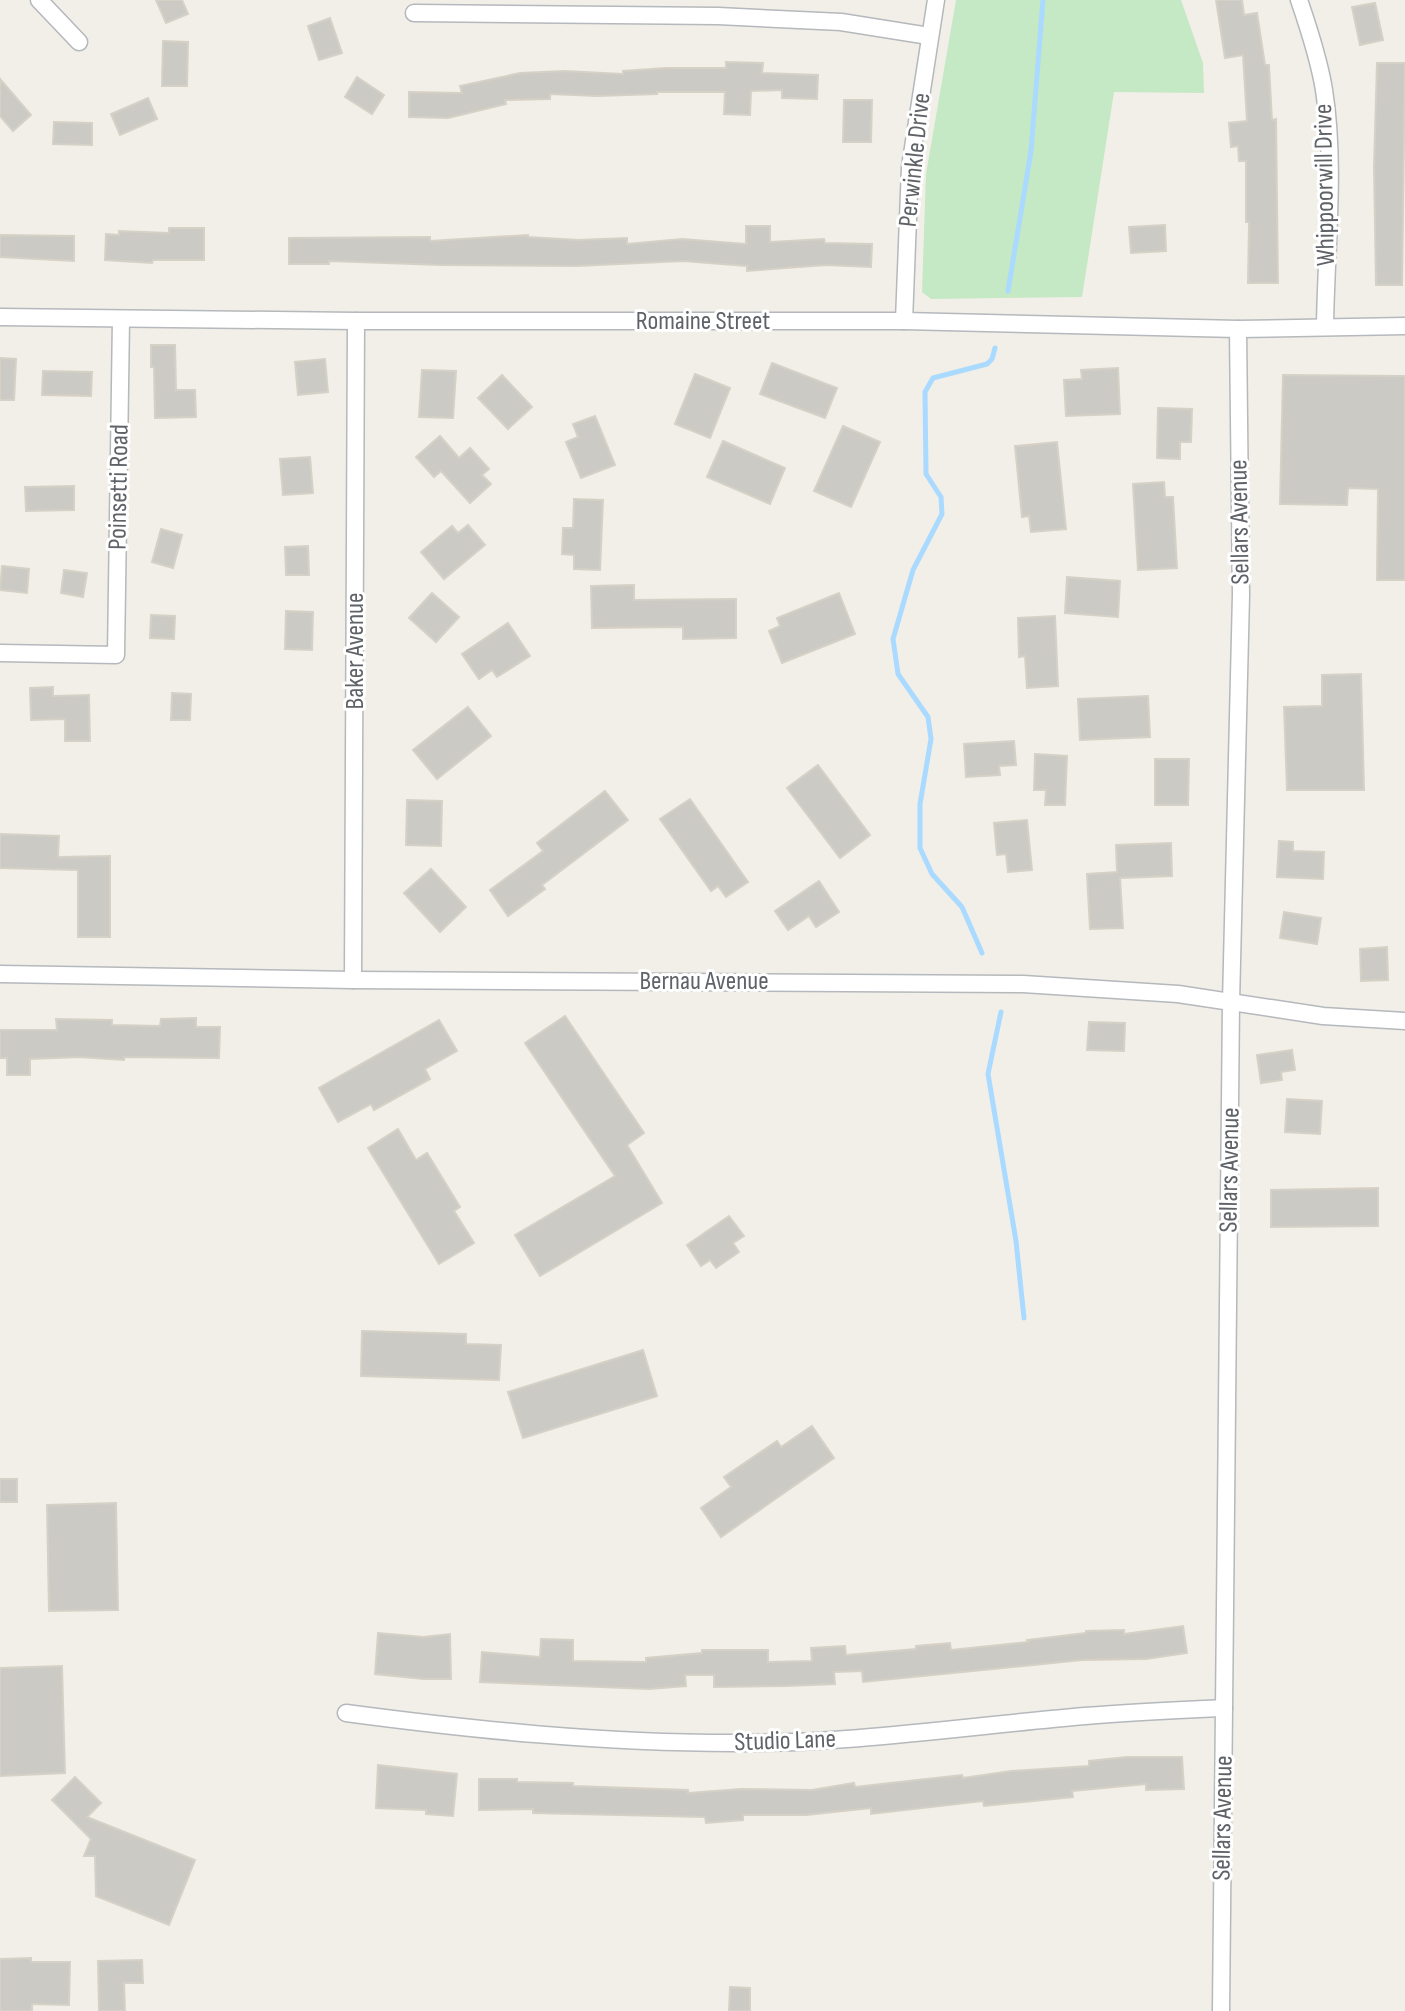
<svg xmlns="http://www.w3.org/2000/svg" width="1405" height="2011" font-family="'Sofia Sans Condensed',sans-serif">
<rect width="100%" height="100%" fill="#f1efe8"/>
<polygon fill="#c5e8c5" points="956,0 1181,0 1203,63 1204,93 1114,92 1082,297 931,299 922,292 926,174"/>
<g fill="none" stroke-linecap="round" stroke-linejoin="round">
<g stroke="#aadaff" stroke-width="5">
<polyline points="1008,291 1031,151 1043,0"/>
<polyline points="982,953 962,907 932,874 920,848 920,804 931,739 928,717 898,674 893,639 913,570 942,514 941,497 926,474 925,392 933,378 987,364 992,359 995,348"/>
<polyline points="1001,1012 988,1074 1016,1241 1024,1318"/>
</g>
</g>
<g fill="#cccac5" stroke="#d6d1c6" stroke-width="2">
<polygon points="156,0 182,0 188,14 166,23"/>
<polygon points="1216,0 1242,0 1244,15 1257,13 1265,65 1269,65 1272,120 1276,119 1278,283 1248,283 1249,222 1246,222 1246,161 1239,161 1238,146 1231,147 1229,123 1247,121 1243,55 1225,58"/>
<polygon points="1375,3 1383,40 1360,45 1352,7"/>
<polygon points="330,18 342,53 319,60 308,26"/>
<polygon points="163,41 188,42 187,86 162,86"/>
<polygon points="726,62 763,63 762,73 818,75 817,99 782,98 782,90 751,91 750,115 724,114 725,92 657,92 657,94 597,96 550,94 550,99 505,100 506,104 448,118 409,117 409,92 462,93 460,86 520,73 565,71 623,74 623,71 666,68 726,68"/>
<polygon points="1377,63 1405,63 1402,285 1376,285 1374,167"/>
<polygon points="357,77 384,95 372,114 345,97"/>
<polygon points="0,79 31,115 13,131 0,116"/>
<polygon points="148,98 157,119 120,135 111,114"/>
<polygon points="844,100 872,100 871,142 843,142"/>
<polygon points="54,122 92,123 92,145 53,144"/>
<polygon points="1165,225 1166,251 1131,253 1129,227"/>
<polygon points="746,226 770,226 770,242 824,239 825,243 872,244 871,267 826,265 747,271 747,266 683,261 576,266 441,265 329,261 329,264 289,264 289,238 430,237 430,241 528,235 528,237 578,240 627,238 627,244 682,239 746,244"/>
<polygon points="169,228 204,228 204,260 153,260 152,263 105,260 106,234 119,235 119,231 169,233"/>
<polygon points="0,235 74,236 74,261 0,257"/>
<polygon points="151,345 175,345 176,390 195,390 196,417 155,418 154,367 151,367"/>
<polygon points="0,358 16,359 14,400 0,400"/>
<polygon points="325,359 328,392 298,395 295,362"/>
<polygon points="772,363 837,388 825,418 760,394"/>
<polygon points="1118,368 1120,414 1066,416 1064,380 1082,379 1081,370"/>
<polygon points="422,370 456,371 453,418 419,417"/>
<polygon points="43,371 92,372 91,396 42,395"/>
<polygon points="695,374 730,388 710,438 675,424"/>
<polygon points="502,375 532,407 508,429 478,398"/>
<polygon points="1283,375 1405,376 1405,580 1377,580 1378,489 1348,488 1347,505 1280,504"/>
<polygon points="1158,408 1192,409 1191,442 1180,442 1180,459 1157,458"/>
<polygon points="595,416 615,465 581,478 566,442 578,437 573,424"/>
<polygon points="843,426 880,442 851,507 814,491"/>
<polygon points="440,436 459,458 470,448 489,469 482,475 491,484 470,503 441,471 434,477 416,457"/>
<polygon points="723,441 785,468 770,504 707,477"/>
<polygon points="1057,442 1066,529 1031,532 1029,516 1022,517 1015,446"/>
<polygon points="310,457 313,493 283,495 280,459"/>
<polygon points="1164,482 1165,497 1173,497 1177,568 1138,570 1133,484"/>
<polygon points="74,486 74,510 26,511 25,487"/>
<polygon points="574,499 603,500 600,570 574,569 574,555 562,554 563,528 573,528"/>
<polygon points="468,525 485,545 444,579 421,552 452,526 458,533"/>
<polygon points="161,529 182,535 173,568 152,562"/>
<polygon points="308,546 309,575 286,575 285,547"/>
<polygon points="2,566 29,569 27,593 0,590"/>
<polygon points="64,570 87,573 83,597 61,593"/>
<polygon points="1067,577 1120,581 1118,617 1065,613"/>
<polygon points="634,585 634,600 736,599 736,638 683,639 683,627 592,628 591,586"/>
<polygon points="432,593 459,617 436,642 409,618"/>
<polygon points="839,593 855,634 782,663 769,631 780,626 777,618"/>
<polygon points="286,611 313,612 312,650 285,649"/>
<polygon points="151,615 175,616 174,639 150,638"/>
<polygon points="1055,616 1058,686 1027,688 1025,656 1019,657 1018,618"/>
<polygon points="508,623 530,656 497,677 492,670 479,679 462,654"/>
<polygon points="1361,674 1364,790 1287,790 1284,707 1322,706 1322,675"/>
<polygon points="53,687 53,696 89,695 90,741 65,741 65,719 31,720 30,688"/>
<polygon points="172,693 191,694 190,720 171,720"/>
<polygon points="1148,696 1150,737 1080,740 1078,699"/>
<polygon points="468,707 491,736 437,779 413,750"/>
<polygon points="1014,741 1016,765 999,766 1000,775 966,777 964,744"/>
<polygon points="1035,754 1067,756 1065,805 1045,805 1046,790 1034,790"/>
<polygon points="1155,759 1189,759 1188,805 1155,805"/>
<polygon points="818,765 870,835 840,858 787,788"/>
<polygon points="605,791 628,820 542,885 545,889 508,916 490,890 543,851 537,843"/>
<polygon points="690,799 748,882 726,897 718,886 711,891 660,819"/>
<polygon points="407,800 442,801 441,846 406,845"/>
<polygon points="1027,820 1032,870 1008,872 1006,854 997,855 994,823"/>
<polygon points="0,834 59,836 58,857 110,856 110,937 78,937 78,870 0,868"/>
<polygon points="1279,841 1293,842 1293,851 1324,852 1323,879 1277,877"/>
<polygon points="1171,843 1172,876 1120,878 1123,928 1090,929 1087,874 1117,872 1116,845"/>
<polygon points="431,869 466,907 440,932 404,893"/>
<polygon points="819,881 839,912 816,927 809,916 788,930 775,911"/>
<polygon points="1284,912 1321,918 1317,944 1280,938"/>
<polygon points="1387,947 1388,980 1361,981 1360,949"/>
<polygon points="565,1016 644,1133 627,1145 662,1203 540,1276 515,1235 615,1176 525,1043"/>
<polygon points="196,1018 196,1027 220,1027 219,1058 124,1057 124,1060 79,1057 30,1059 30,1075 7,1075 7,1058 0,1058 0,1030 57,1030 56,1019 112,1020 112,1025 160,1026 161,1019"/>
<polygon points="439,1020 457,1051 425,1069 430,1079 374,1110 371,1104 338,1122 319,1088"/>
<polygon points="1089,1022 1125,1023 1124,1051 1087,1050"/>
<polygon points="1292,1050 1295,1070 1281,1072 1282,1080 1261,1083 1257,1055"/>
<polygon points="1287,1099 1322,1101 1320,1134 1285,1132"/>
<polygon points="398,1129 416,1160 427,1153 460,1207 454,1211 474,1243 439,1264 368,1148"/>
<polygon points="1378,1188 1378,1226 1271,1227 1271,1190"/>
<polygon points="729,1216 744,1236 733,1243 739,1252 716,1268 710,1260 701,1266 687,1245"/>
<polygon points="362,1331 466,1334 466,1344 501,1345 499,1380 361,1376"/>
<polygon points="643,1350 657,1396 523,1438 508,1392"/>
<polygon points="812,1426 834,1458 721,1537 701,1508 731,1487 724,1477 777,1441 781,1447"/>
<rect x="0" y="1479" width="17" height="23"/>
<polygon points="116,1503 118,1610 49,1611 47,1505"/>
<polygon points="1183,1626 1187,1653 1146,1659 1082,1660 863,1682 862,1671 834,1672 835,1684 787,1686 714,1687 714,1675 685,1675 686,1686 649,1689 480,1682 482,1652 540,1657 541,1639 573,1640 573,1661 646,1662 646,1658 702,1653 702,1650 768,1650 768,1662 812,1661 811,1648 845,1646 846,1655 916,1649 916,1646 950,1643 951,1650 1028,1642 1027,1640 1086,1633 1086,1631 1124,1630 1124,1634"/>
<polygon points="378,1633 423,1637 450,1634 451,1679 424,1679 375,1674"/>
<polygon points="62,1666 65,1773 0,1776 0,1668"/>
<polygon points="1127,1757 1182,1757 1184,1789 1146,1790 1146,1784 1072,1791 1073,1797 984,1806 983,1801 871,1814 871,1808 806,1815 743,1815 743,1820 706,1823 705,1817 533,1813 533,1809 479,1810 479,1779 517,1779 517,1782 573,1783 573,1786 688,1790 688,1793 741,1789 812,1790 854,1783 855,1787 962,1775 963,1778 1011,1771 1089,1766 1089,1761"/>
<polygon points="378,1765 457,1774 453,1816 426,1814 426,1810 376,1808"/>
<polygon points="75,1777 101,1803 87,1817 195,1860 169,1925 96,1896 95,1856 84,1856 91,1839 52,1800"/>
<polygon points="31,1958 31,1962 70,1962 69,2005 32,2004 32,2011 0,2011 0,1959"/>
<polygon points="142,1960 143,1983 124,1983 125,2011 99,2011 98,1961"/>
<polygon points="730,1987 750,1988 750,2011 729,2011"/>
</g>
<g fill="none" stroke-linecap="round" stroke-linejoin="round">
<defs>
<g id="minor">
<polyline points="39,0 79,42"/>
<path d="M 1299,0 C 1309,29 1319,59 1324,90 C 1336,165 1326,249 1325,326"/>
<polyline points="414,13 718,16 841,22 929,36"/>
<polyline points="0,317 356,321 904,321 1238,329 1405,326"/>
<polyline points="904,321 910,167 936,0"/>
<polyline points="0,653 116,655 121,319"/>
<polyline points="0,974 353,980 1023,984 1178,994 1323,1016 1405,1021"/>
<polyline points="353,980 356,321"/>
<path d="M 346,1713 C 474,1730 603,1743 733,1743 C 851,1744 968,1726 1085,1716 C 1131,1712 1178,1710 1224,1708"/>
<polyline points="1221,2011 1231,1003 1241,595 1238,329"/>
</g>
</defs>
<use href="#minor" stroke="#b5b8bc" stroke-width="19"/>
<use href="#minor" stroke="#fff" stroke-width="16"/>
</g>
<g text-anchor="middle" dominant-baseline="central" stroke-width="6" stroke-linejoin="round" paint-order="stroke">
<g font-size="26" fill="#5f6368" stroke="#fff">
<text transform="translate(915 160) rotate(-84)">Perwinkle Drive</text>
<text transform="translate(1325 185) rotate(-91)">Whippoorwill Drive</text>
<text x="703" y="321">Romaine Street</text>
<text transform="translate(119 487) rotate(-89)">Poinsetti Road</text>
<text transform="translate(1240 522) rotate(-91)">Sellars Avenue</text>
<text transform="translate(355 651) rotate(-90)">Baker Avenue</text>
<text x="704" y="981">Bernau Avenue</text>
<text transform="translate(1230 1170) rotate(-89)">Sellars Avenue</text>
<text transform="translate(785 1741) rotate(-2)">Studio Lane</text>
<text transform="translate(1223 1818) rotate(-89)">Sellars Avenue</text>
</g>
</g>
</svg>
